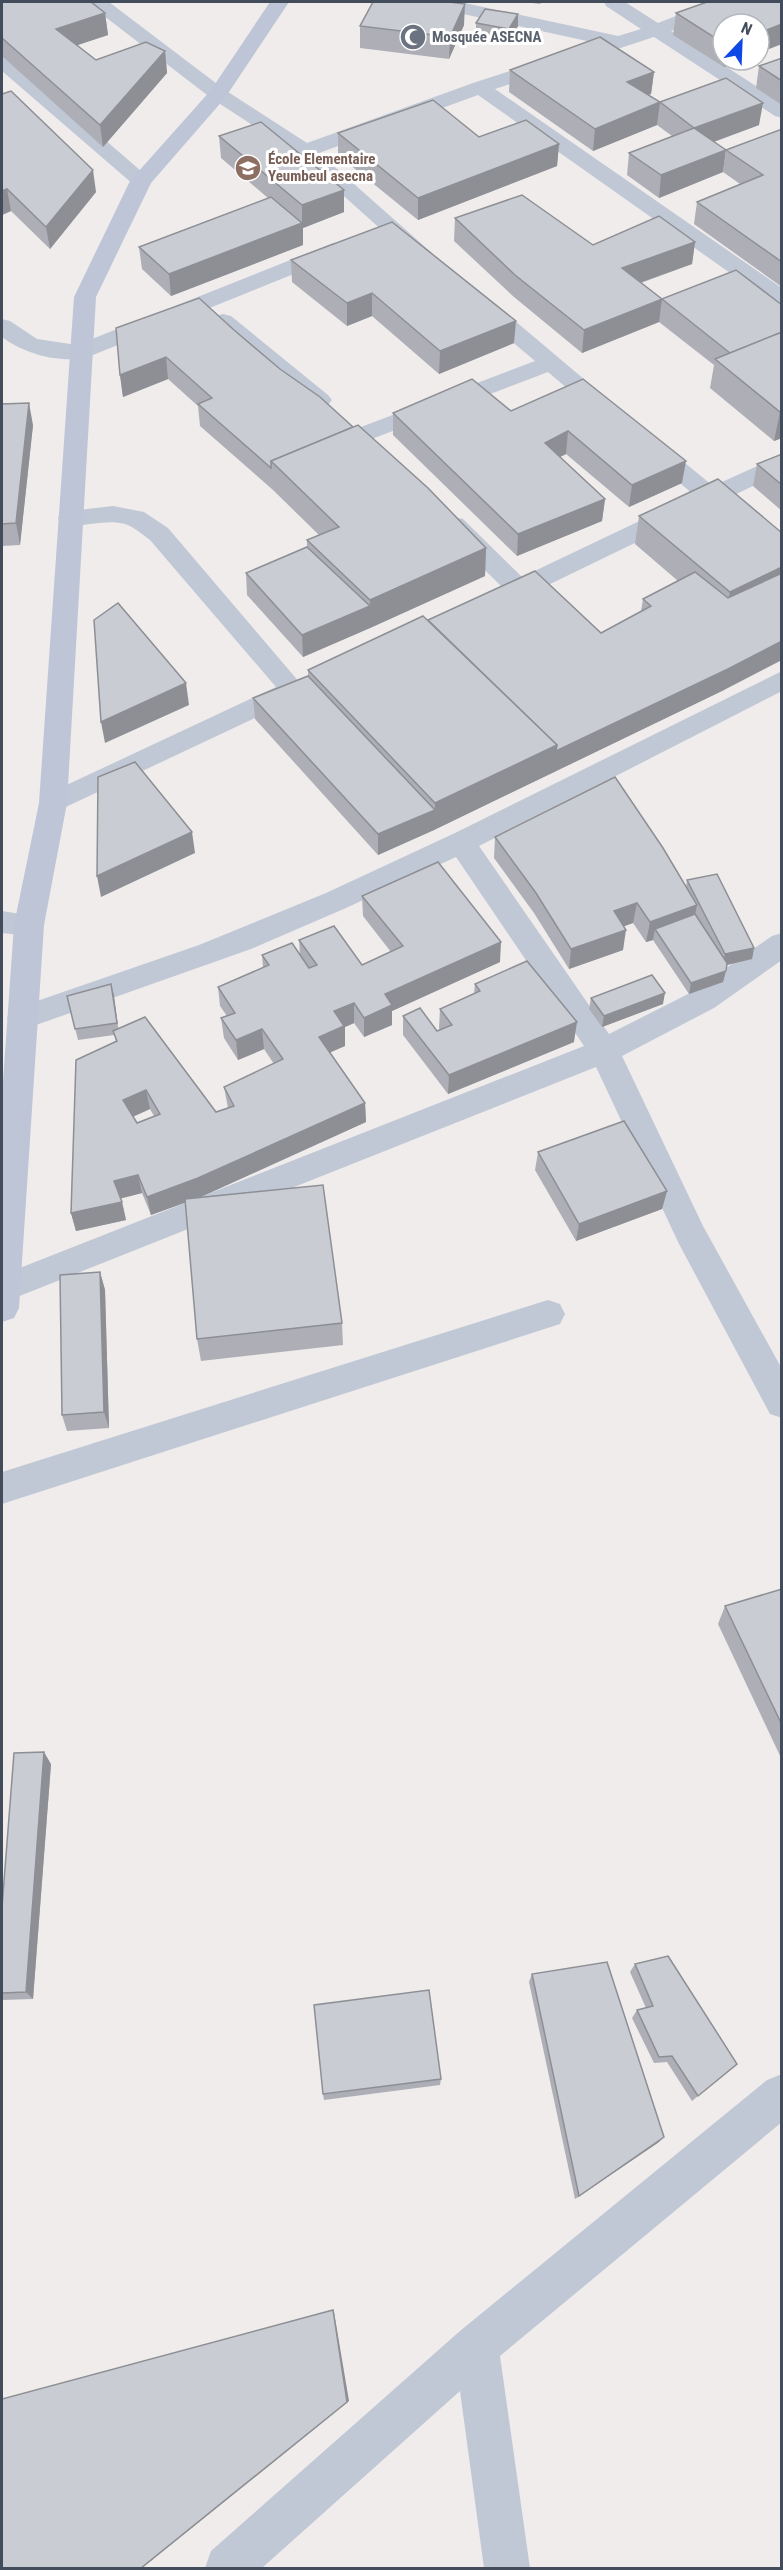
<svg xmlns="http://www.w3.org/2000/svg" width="783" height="2570" font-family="'Roboto Condensed',sans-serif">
<rect width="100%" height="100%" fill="#efeceb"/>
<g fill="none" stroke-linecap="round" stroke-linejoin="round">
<g fill="#c1c8d5" fill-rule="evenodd">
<polygon points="89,2 109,2 225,90 307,143 473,83 596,43 436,8 429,6 427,2 460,2 618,36 641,29 606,6 604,2 625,2 658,23 711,2 736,2 734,6 671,31 782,103 782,118 775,116 654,37 495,89 782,288 782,306 774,304 478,95 319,153 432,253 429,258 421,260 413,258 298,155 211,98 91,6"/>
<polygon points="2,55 9,57 148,177 152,181 148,185 141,187 134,185 2,71"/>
<path d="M 333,243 L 341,245 L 344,250 L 341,255 L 88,357 C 61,364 24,354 2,337 L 2,319 L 10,321 L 37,339 L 77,345 Z"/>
<polygon points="481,297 489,299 617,407 621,412 617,417 609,419 601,417 548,372 369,440 361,442 353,440 349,435 353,430 535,361 473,309 470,304 473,299"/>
<polygon points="223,314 231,316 328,395 332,400 328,405 320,407 312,405 215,326 212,321 215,316"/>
<polygon points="649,438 657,440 713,486 782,455 782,472 728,498 782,542 782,563 773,561 709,507 511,603 502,605 493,603 489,597 493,591 502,587 445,531 442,525 445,519 454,517 463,519 522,577 694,495 641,450 637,445 641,440"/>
<path d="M 113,506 L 144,512 L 168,528 L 306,690 L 302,696 L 53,813 L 43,810 L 39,803 L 43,796 L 276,687 L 150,540 C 143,535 134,527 125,524 C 104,518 82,529 61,524 L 58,518 L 61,512 Z"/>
<polygon points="782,671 782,691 479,846 609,1034 692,992 772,936 782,933 782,960 714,1008 622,1056 703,1226 782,1369 782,1418 770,1414 679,1244 596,1067 2,1303 2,1275 584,1046 456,857 346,908 251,949 22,1030 11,1026 7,1018 11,1010 199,945 326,893 455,833"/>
<polygon points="2,911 39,917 44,925 39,933 29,936 2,933"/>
<polygon points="548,1300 560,1304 565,1314 560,1324 2,1504 2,1472"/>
<polygon points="782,2074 782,2122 500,2356 530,2568 484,2568 460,2391 262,2568 205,2568 211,2551 460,2331 767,2080"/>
</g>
<polygon fill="#bdc5d7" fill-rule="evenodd" points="270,2 289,2 225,98 151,183 96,297 67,803 44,925 19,1308 14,1318 2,1322 2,1096 14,925 39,803 74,297 130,181 211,90"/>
</g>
<g fill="#aeafb6" fill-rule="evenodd">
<polygon points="2,2 105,13 108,35 77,45 96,60 165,51 167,73 103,147 2,56"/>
<polygon points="525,2 542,2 540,4"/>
<polygon points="676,13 723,24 723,60 741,60 724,67 673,35"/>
<polygon points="476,23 518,26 509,41 476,35"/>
<polygon points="464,25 449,59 360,48 360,26"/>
<polygon points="782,58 782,105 756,88 759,66"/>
<polygon points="510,70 654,72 651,94 648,95 660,102 759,125 714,142 723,172 659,198 627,175 629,153 672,136 657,125 593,151 509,92"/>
<polygon points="2,94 96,192 50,249 11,211 2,215"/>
<polygon points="782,129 782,287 694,224 697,202 740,184 723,172 726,150"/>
<polygon points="338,133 479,137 559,144 557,166 418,220 338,155"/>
<polygon points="219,136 344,212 303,228 303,245 171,296 142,269 139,247 268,198 221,158"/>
<polygon points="455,218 593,245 695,242 692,264 641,283 662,299 782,305 782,438 774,441 710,388 714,365 659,322 582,353 514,297 454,241"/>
<polygon points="291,260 514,343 439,374 372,316 347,326 292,282"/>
<polygon points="234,330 486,548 485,576 370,628 303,657 247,595 246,573 307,547 307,540 319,535 273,490 200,426 198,406 168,379 123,397 120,375"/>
<polygon points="583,379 682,483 629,507 566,454 560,457 605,499 602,521 517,556 393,435 393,413 511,411"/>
<polygon points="2,404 33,425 20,545 2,546"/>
<polygon points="782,454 782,511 753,486 757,464"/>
<polygon points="639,516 782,533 724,690 434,830 378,855 255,719 253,698 308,676 308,670 428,620 601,633 641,611 643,599 678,581 635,544"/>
<polygon points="495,837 686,887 687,880 754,948 752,959 727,965 723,982 689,994 653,940 646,942 633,923 624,926 623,950 569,969 534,913 494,858"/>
<path d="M 362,896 L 500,962 L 392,1011 L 392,1025 L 364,1037 L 354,1023 L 345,1027 L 345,1046 L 329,1052 L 365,1103 L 366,1122 L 197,1198 L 342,1323 L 343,1345 L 201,1361 L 197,1339 L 185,1202 L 151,1215 L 142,1193 L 121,1198 L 126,1220 L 76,1231 L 71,1213 L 116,1042 L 114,1035 L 78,1040 L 67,996 L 111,984 L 118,1029 L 216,1112 L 228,1108 L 224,1087 L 274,1064 L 264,1049 L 238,1060 L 224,1038 L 221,1018 L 227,1016 L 220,1006 L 218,987 L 263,967 L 262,955 L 300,956 L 299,940 L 362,965 L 391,952 L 363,916 ZM 150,1109 L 154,1116 L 137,1123 L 133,1117 Z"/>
<polygon points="475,984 574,1042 448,1094 403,1035 403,1016 437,1031 440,1030 439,1028 440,1009 474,993"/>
<polygon points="591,998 663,1004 602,1027 589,1009"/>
<polygon points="538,1152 667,1191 662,1209 576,1241 535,1170"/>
<polygon points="100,1272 105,1290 109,1428 67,1431 62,1415"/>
<polygon points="782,1589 782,1760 718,1624 725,1606"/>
<polygon points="51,1764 33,1999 2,2000 2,1907"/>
<polygon points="635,1964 737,2064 692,2101 667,2062 654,2063 632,2018 637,2010 646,2008 630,1972"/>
<polygon points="532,1974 659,2142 575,2199 529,1982"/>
<polygon points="441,2079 440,2085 324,2100 323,2094"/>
</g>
<g fill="#8d8f94">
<polygon points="465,4 464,25 449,59 450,37"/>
<polygon points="105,13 108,35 60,51 56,29"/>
<polygon points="518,14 518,26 509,41 509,29"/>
<polygon points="782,24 782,44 759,53 759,33"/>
<polygon points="165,51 167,73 103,147 100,125"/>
<polygon points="725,60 741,60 724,67"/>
<polygon points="654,72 651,94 624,104 627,82"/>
<polygon points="660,102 657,125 593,151 595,129"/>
<polygon points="763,103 759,125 691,150 694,128"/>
<polygon points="559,144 557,166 418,220 418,198"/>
<polygon points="726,150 723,172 659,198 661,175"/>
<polygon points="93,170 96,192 50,249 46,227"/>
<polygon points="7,189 11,211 2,215 2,191"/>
<polygon points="344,190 344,212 303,228 303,245 171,296 169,274 302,223 302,205"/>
<polygon points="695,242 692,264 619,290 622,268"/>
<polygon points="372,293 372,316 347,326 347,303"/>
<polygon points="662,299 659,322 582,353 584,330"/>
<polygon points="516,321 514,343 439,374 440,351"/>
<polygon points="166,357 168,379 123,397 120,375"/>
<polygon points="29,403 33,425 20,545 16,523"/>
<polygon points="782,411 782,438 774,441 780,412"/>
<polygon points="568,431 566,454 544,465 545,443"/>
<polygon points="686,461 682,483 629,507 632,485"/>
<polygon points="605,499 602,521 517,556 518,534"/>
<polygon points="486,548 485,576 370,628 303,657 302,635 370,606 370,600"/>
<polygon points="782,567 782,592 724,620 730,592"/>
<polygon points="782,641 782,660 724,690 434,830 378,855 378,834 435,810 435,803 557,745"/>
<polygon points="186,683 189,705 105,743 101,722"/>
<polygon points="192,832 195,853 101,897 97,876"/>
<polygon points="637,903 633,923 611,931 614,911"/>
<polygon points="697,905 693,925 655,929 653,940 646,942 650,922"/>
<polygon points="626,930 623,950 569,969 571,949"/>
<polygon points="501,942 500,962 392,1011 392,1025 364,1037 364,1018 385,994"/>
<polygon points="754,948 752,959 722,966 725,954"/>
<polygon points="726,971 723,982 689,994 691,983"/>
<polygon points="111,984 114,995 119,1034 117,1023"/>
<polygon points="665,993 663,1004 602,1027 604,1016"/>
<polygon points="354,1003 354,1023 345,1027 345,1046 320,1057 319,1037 334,1011"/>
<polygon points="577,1022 574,1042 448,1094 449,1075"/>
<polygon points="262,1029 264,1049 238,1060 236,1040"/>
<polygon points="146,1090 150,1109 127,1119 123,1100"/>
<polygon points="365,1103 366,1122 201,1197 151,1215 147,1197"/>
<polygon points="138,1175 142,1193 119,1199 114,1181"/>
<polygon points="667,1191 662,1209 576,1241 579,1224"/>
<polygon points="122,1202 126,1220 76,1231 71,1213"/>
<polygon points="100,1272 105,1290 109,1428 104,1412"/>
<polygon points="44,1752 51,1764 33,1999 26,1992"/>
<polygon points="664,2137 659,2142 575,2199 579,2196"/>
<polygon points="333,2310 334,2312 349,2401 142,2568"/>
</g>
<g fill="#caccd4" stroke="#8d8f94" stroke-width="1.5" fill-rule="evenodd">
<polygon points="2,2 91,2 105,13 56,29 96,60 146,42 165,51 100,125 2,38"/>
<polygon points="373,2 449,2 465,4 450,37 360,26"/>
<polygon points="707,2 782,2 782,24 759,33 759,24 723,24 723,43 676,13"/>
<polygon points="485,9 518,14 509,29 476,23"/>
<polygon points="600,37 654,72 627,82 660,102 595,129 510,70"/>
<polygon points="782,58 782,81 759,66"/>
<polygon points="726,78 763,103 694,128 726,150 661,175 629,153 694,128 660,102"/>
<polygon points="11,91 93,170 46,227 7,189 2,191 2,94"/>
<polygon points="433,100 479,137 526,120 559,144 418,198 338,133"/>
<polygon points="261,122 344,190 302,205 219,136"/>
<polygon points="782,129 782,262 697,202 763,175 726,150"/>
<polygon points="522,195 593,245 659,216 695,242 622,268 662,299 736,270 782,305 782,332 730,353 662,299 584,330 515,275 455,218"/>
<polygon points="271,197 302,223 169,274 139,247"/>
<polygon points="392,222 516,321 440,351 372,293 347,303 291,260"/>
<polygon points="199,298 234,330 280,369 320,397 353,427 271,461 271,468 198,404 212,398 166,357 120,375 116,328"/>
<polygon points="782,332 782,411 780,412 715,359"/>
<polygon points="472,379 511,411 583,379 686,461 632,485 568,431 545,443 605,499 518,534 393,413"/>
<polygon points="29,403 16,523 2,524 2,404"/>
<polygon points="358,425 428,488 486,548 370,600 307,540 339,527 271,461"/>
<polygon points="782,454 782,485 757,464"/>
<polygon points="718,479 782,533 782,567 730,592 639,516"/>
<polygon points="307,547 370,606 302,635 246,573"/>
<polygon points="535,571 601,633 651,606 643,599 695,572 728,598 782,573 782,641 728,669 556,751 557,745 428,620"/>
<polygon points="118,603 186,683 101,722 94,620"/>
<polygon points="423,616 557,745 435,803 308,670"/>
<polygon points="308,676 435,810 378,834 253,698"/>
<polygon points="135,762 192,832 97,876 98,777"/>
<polygon points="615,777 663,848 697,905 650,922 637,903 614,911 626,930 571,949 536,893 495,837"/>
<path d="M 438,862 L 501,942 L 385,994 L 392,1005 L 364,1018 L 354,1003 L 334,1011 L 344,1026 L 319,1037 L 365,1103 L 198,1178 L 147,1197 L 138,1175 L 114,1181 L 122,1202 L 71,1213 L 76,1060 L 117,1041 L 113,1031 L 145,1017 L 216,1112 L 234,1106 L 224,1087 L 283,1059 L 262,1029 L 236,1040 L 221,1018 L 235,1013 L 218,987 L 269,965 L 262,955 L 292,943 L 309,968 L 317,965 L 299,940 L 334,926 L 362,965 L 403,946 L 362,896 ZM 146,1090 L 160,1114 L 137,1123 L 123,1100 Z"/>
<polygon points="717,874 754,948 725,954 687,880"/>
<polygon points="695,914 727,963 726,971 691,983 655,929"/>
<polygon points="527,961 577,1022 449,1075 403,1016 420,1008 437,1031 452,1025 440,1009 480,991 475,984"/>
<polygon points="652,975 665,993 604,1016 591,998"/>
<polygon points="111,984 117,1023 75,1029 67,996"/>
<polygon points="624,1121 667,1191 579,1224 538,1152"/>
<polygon points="323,1185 342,1323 197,1339 185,1199"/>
<polygon points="100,1272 104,1412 62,1415 60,1275"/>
<polygon points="782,1589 782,1725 725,1606"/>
<polygon points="44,1752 26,1992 2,1993 2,1907 14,1753"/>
<polygon points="668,1956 737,2064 698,2096 672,2056 659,2057 637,2010 653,2006 635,1964"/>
<polygon points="607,1962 664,2137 579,2196 532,1974"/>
<polygon points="429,1990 441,2079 323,2094 314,2005"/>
<polygon points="333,2310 347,2402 141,2568 2,2568 2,2399"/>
</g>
<defs>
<symbol id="mosque-disc" viewBox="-11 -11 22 22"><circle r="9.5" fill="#6b7280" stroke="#fff"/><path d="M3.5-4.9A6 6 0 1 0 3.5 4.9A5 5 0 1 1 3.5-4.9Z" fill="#fff"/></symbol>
<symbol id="school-disc" viewBox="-11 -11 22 22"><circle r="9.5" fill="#8d6e63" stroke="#fff"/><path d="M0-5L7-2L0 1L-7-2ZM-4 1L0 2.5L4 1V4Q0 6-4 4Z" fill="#fff"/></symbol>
</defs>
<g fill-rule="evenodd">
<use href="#mosque-disc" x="398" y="22" width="30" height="30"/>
<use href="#school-disc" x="233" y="153" width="30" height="30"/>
</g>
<g text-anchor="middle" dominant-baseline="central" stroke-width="6" stroke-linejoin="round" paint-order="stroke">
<g font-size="15" font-weight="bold" fill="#5b616d" stroke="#fff" text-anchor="start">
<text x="432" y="37">Mosquée ASECNA</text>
</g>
<g font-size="15" font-weight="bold" fill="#785e54" stroke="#fff" text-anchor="start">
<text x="268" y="159">École Elementaire<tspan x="268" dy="17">Yeumbeul asecna</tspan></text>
</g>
</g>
<rect width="783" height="2570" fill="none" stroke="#434c5a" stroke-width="6"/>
<g transform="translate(741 42) rotate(23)"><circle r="28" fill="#ffffff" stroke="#b4b7bd" stroke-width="1.5"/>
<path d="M0-4.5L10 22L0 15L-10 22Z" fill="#0e49e6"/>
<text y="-9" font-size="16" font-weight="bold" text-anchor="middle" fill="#434c5a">N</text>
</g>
</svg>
